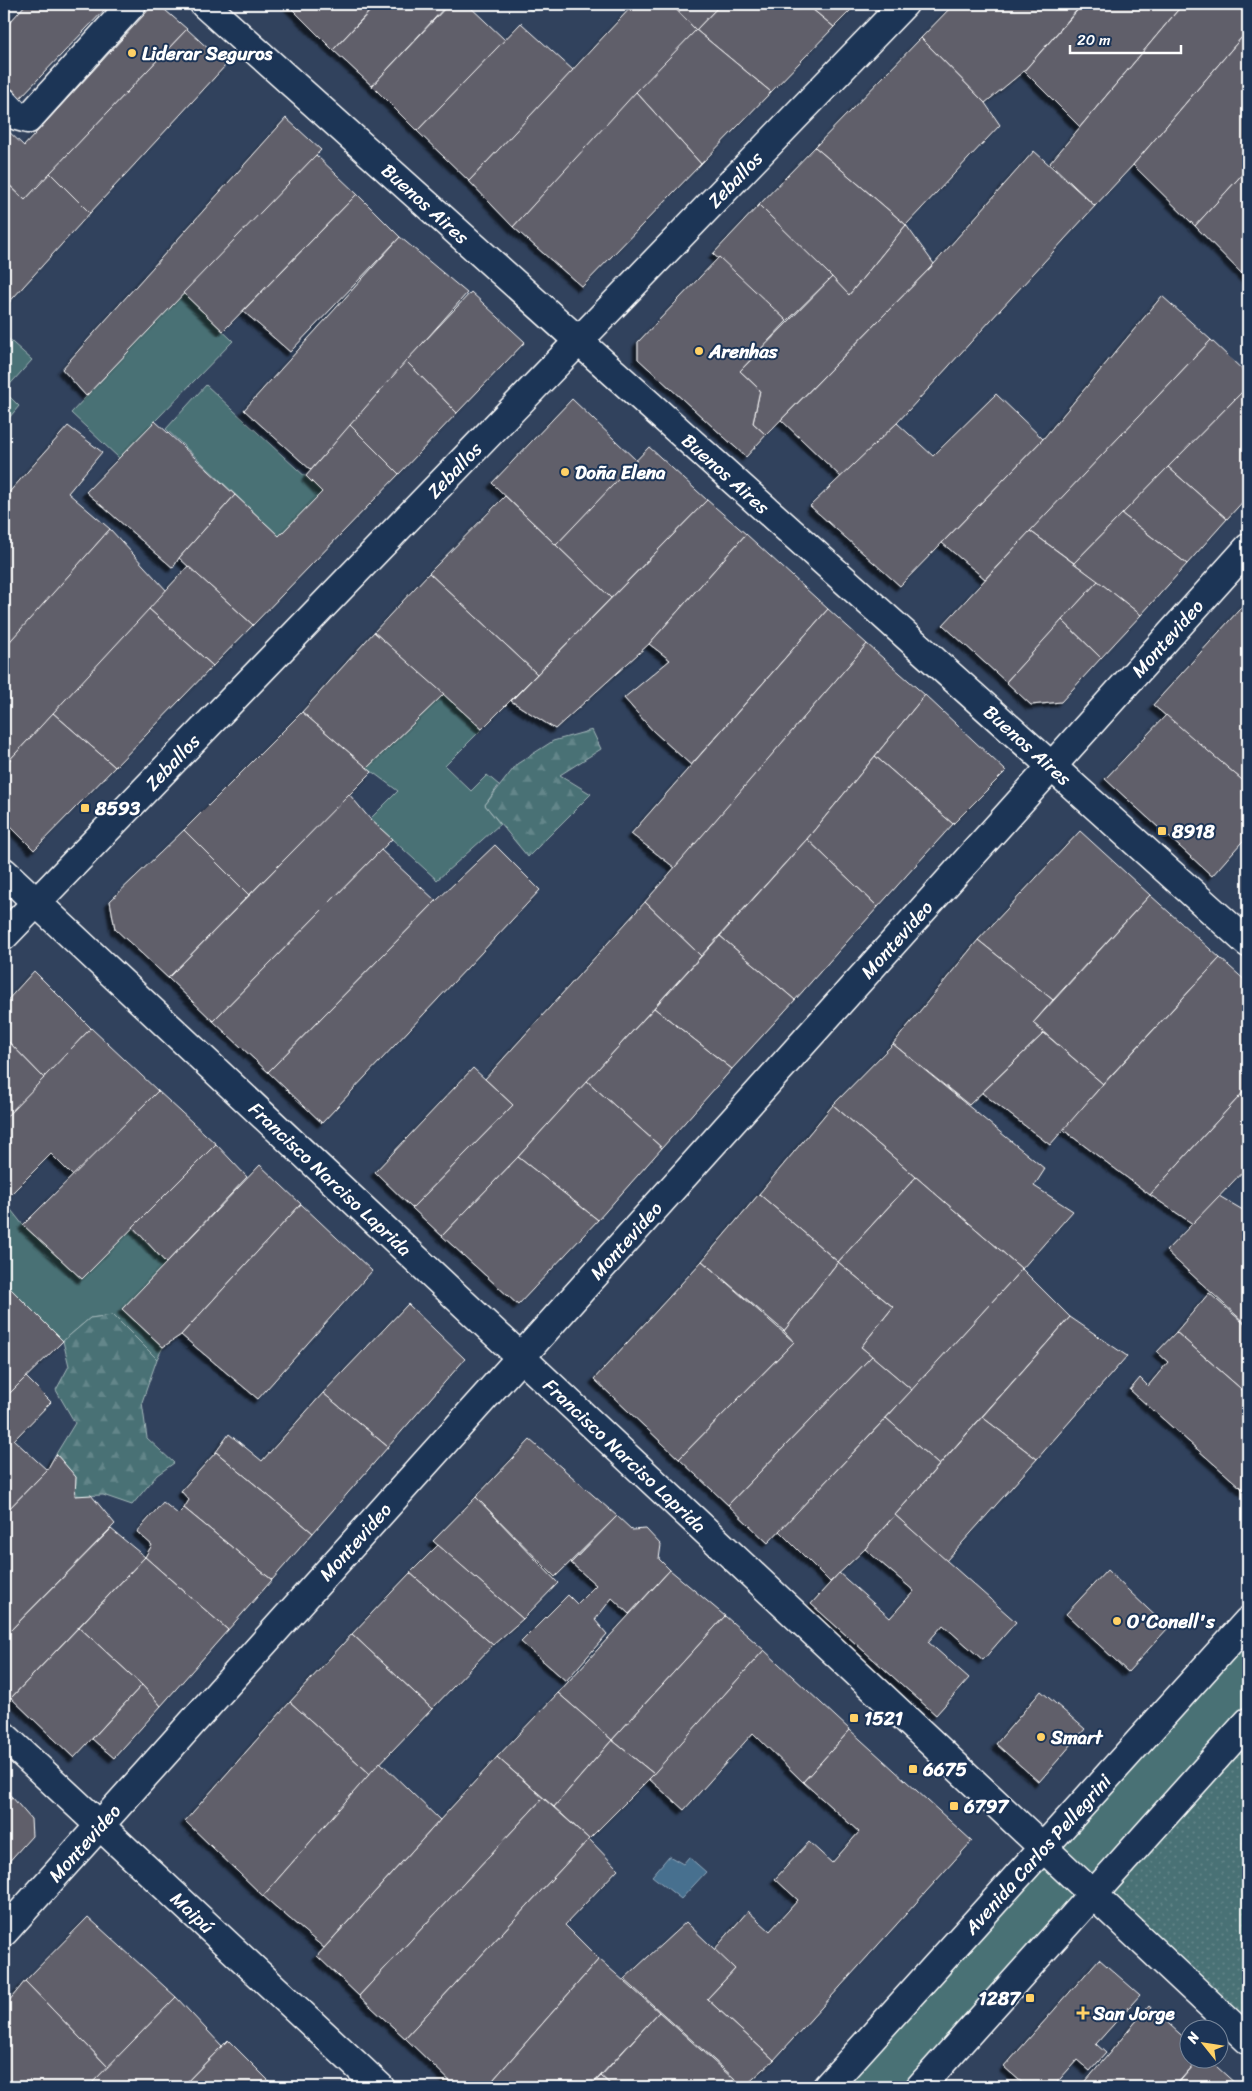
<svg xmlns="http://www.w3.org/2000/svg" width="1252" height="2091" font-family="Sriracha,sans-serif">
<defs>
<pattern id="forest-firs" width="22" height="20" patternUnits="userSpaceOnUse" patternTransform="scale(1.25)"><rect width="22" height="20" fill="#497175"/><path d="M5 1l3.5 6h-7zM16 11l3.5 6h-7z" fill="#64868a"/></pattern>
<pattern id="park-dots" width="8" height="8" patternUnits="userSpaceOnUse" patternTransform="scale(1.25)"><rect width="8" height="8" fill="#497175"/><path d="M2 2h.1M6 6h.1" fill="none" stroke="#64868a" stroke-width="1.8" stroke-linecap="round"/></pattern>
<filter id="shadow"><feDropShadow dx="-4.5" dy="4.5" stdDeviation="1" flood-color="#0009"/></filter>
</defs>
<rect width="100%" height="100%" fill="#31425d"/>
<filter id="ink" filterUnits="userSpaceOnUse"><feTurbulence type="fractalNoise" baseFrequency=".02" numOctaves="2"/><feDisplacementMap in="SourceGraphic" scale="10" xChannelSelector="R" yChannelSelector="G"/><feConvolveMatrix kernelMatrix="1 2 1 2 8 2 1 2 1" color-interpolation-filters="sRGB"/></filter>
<g filter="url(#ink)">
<g fill="#497175" stroke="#a4b8ba">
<polygon points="183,293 233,341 119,458 71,413"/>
<polygon points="4,335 32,360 4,391 19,406 4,424"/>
<polygon points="206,385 322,492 279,536 166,429"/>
<polygon points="444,694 482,729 445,766 471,791 487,775 499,785 485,805 500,824 437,880 370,819 398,791 367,768"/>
<polygon points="4,1201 23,1225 82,1279 132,1228 166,1263 122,1309 163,1347 157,1359 113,1315 90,1318 63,1341 4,1282"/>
<polygon points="1248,1621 1248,1722 920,2087 827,2087"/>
</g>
<g fill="url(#forest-firs)" stroke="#a4b8ba">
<polygon points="521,4 575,4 572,9 530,10"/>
<polygon points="592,730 601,749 560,775 591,794 528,857 485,805 517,764 553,741"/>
<polygon points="113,1315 157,1359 142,1402 147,1438 174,1463 157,1475 132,1505 103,1495 75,1496 76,1477 56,1454 75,1423 56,1390 69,1366 63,1341 90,1318"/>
</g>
<polygon fill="url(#park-dots)" stroke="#a4b8ba" points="1248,1722 1248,2040 1093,1895"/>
<polygon fill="#476f8f" stroke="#91a9bc" points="669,1856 683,1864 689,1857 706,1872 681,1899 652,1876"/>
<g fill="#615f6b" stroke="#fff" filter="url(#shadow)">
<polygon points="26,4 106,4 108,6 18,100 4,86 4,29"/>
<polygon points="154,4 158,4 187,29 25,200 4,180 4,127 24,146"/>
<polygon points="287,4 376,4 333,50"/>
<polygon points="377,4 447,5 372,86 333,50"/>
<polygon points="449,4 467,4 505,40 417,131 372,86"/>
<polygon points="634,4 671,4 696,30 513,227 469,181"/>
<polygon points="671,4 721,4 696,30"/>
<polygon points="721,4 806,4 834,27 771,92 696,30"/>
<polygon points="806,4 857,4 834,27"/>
<polygon points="954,4 1071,4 1077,10 1024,71 985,103 921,38"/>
<polygon points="1083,4 1183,4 1080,127 1024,71"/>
<polygon points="1183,4 1248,4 1248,30 1133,165 1095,206 1050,163"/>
<polygon points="521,23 573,70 469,181 417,131"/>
<polygon points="187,29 226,65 90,213 50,173"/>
<polygon points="696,30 771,92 701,164 636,92"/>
<polygon points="1248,30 1248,168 1195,226 1133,165"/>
<polygon points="921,38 985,103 1000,125 906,225 815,147"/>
<polygon points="636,92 701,164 582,287 513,227"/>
<polygon points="286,118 321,150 86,396 62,369"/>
<polygon points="815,147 906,225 849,295 759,205"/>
<polygon points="1034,151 1095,206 897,423 841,477 781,420 934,264"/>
<polygon points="316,155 357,194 223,331 183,293"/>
<polygon points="1248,168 1248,280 1195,226"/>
<polygon points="50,173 90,213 4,308 4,189 8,184 25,200"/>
<polygon points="357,194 400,237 290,352 243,311"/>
<polygon points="759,205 832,277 787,321 713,254"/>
<polygon points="906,225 934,264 766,435 753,423 760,390 740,371 832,277 849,295"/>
<polygon points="400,237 467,293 311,470 244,410"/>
<polygon points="719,257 787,321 740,371 760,390 753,423 766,435 746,457 638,359 638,342"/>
<polygon points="471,292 525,342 457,413 406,361"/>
<polygon points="1162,296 1211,340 985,579 942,543 1043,439"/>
<polygon points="1211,340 1248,375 1248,386 1074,563 1030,531"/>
<polygon points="406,361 457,413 399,474 350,425"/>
<polygon points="1248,386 1248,496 1227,519 1168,467"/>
<polygon points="996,394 1043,439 900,586 810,506 897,423 933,456"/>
<polygon points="572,399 637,461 556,545 492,483"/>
<polygon points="155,421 235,495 179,558 173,568 86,492"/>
<polygon points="350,425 399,474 253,625 179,558 235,495 279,536 322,492 306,476"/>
<polygon points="68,426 102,452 68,493 110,529 4,649 4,498"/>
<polygon points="649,447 707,500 611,598 556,545"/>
<polygon points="1168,467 1227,519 1187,564 1122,514"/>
<polygon points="505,496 611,598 537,674 429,573"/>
<polygon points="707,500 746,534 649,644 555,729 511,701"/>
<polygon points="1122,514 1187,564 1141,615 1074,563"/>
<polygon points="110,529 167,591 4,766 4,648"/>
<polygon points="1030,531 1098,581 1006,682 943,625"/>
<polygon points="746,534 828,609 691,765 653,731 624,698 670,660 649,644"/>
<polygon points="188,566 253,625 213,666 149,609"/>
<polygon points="429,573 537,674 482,729 374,632"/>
<polygon points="1098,581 1141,615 1101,658 1062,620"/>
<polygon points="1248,600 1248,785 1153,705"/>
<polygon points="149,609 213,666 115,767 53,713"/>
<polygon points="828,609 867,644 675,868 631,834"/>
<polygon points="1062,620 1101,658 1061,702 1031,705 1006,682"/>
<polygon points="374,632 444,694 367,768 302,712"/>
<polygon points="867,644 925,695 807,839 701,956 645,902"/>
<polygon points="925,695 1006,771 953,824 875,756"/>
<polygon points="302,712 372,772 249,895 184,830"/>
<polygon points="53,713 115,767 34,850 4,820 4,766"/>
<polygon points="1166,715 1248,785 1248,835 1212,876 1105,779"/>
<polygon points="875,756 953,824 878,907 807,839"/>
<polygon points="349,794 370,819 392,839 213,1021 168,978"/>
<polygon points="184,830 249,895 168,978 115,929 110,901"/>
<polygon points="1080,831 1150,895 1053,1000 978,940"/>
<polygon points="807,839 878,907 795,1000 720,936"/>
<polygon points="495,845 540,890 322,1123 268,1072 436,901"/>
<polygon points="381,850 436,901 268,1072 213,1021"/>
<polygon points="1150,895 1220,958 1103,1084 1033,1023"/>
<polygon points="645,902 701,956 518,1157 442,1236 412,1208 513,1105 485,1079"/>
<polygon points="720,936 795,1000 732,1069 654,1008"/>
<polygon points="978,940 1053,1000 1033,1023 1044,1033 969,1105 893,1044"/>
<polygon points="1220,958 1248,983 1248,1087 1150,1195 1062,1129"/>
<polygon points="34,971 91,1028 44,1078 4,1037 4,1004"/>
<polygon points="654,1008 732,1069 662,1148 587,1081"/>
<polygon points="91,1028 158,1091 73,1176 51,1154 4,1201 4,1119"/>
<polygon points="1044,1033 1103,1084 1050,1145 982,1093"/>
<polygon points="4,1037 44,1078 4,1119"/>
<polygon points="893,1044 1045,1169 1034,1186 1073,1211 1022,1269 833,1105"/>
<polygon points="473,1068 513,1105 412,1208 375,1172"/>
<polygon points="587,1081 662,1148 598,1220 518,1157"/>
<polygon points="1248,1087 1248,1166 1193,1224 1150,1195"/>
<polygon points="158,1091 216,1144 82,1279 23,1225"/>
<polygon points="833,1105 916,1177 838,1262 759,1194"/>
<polygon points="216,1144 247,1177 166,1263 133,1227"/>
<polygon points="518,1157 598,1220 518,1305 442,1236"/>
<polygon points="260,1165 301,1204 181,1335 163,1347 122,1309"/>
<polygon points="916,1177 1022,1269 912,1390 861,1347 893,1307 838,1262"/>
<polygon points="759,1194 838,1262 784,1331 702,1261"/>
<polygon points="1219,1196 1248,1213 1248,1326 1166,1251"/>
<polygon points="301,1204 372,1271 258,1399 181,1335"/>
<polygon points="702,1261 794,1342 679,1459 594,1379"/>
<polygon points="838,1262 893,1307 861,1347 872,1356 728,1505 679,1459 794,1342 784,1331"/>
<polygon points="1022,1269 1070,1317 939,1465 886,1418"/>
<polygon points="4,1282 63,1341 4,1399"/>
<polygon points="1209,1293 1248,1327 1248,1395 1176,1332"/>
<polygon points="408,1304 465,1359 388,1447 323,1393"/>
<polygon points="1070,1317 1127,1356 1037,1459 982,1417"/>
<polygon points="1176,1332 1248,1395 1248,1494 1130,1390 1140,1378 1148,1386 1168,1362 1157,1352"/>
<polygon points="872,1356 912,1390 768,1543 728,1505"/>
<polygon points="26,1377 51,1402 14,1440 47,1470 4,1514 4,1399"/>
<polygon points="323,1393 388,1447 313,1533 216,1452 229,1434 262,1461"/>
<polygon points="982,1417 1037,1459 946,1561 895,1515"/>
<polygon points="886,1418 939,1465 865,1549 830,1582 779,1531"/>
<polygon points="530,1440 617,1516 555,1577 476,1497"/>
<polygon points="216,1452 313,1533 272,1580 184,1508 189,1500 181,1491"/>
<polygon points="56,1454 76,1477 75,1496 91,1495 115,1524 4,1637 4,1514 47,1470"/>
<polygon points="476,1497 558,1583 523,1619 433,1541"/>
<polygon points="163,1502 178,1514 184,1508 272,1580 228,1630 145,1557 152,1545 137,1532"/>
<polygon points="895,1515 1016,1622 983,1660 943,1625 928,1642 969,1678 936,1715 811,1604 839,1573 890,1618 914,1591 865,1549"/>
<polygon points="617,1516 632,1530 646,1529 661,1545 659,1559 670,1570 629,1614 612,1598 595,1620 607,1634 566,1681 521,1642 568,1595 577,1604 596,1585 571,1563"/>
<polygon points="111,1529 145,1557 11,1698 4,1692 4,1637"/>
<polygon points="438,1545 523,1619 493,1645 410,1573"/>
<polygon points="145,1557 228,1630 161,1706 142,1685 79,1627"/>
<polygon points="670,1570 725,1616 612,1740 558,1693"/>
<polygon points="1107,1570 1168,1628 1128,1672 1066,1614"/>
<polygon points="410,1573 493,1645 432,1709 352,1634"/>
<polygon points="725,1616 764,1650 654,1774 612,1740"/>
<polygon points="79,1627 142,1685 74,1758 11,1698"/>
<polygon points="352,1634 432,1709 370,1774 290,1702"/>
<polygon points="764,1650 850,1730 803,1782 753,1733 684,1810 649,1779"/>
<polygon points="142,1685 161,1706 114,1758 92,1739"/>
<polygon points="1041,1691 1085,1729 1039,1782 996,1744"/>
<polygon points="558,1693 612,1740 554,1807 497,1757"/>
<polygon points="290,1702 370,1774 263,1896 185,1821"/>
<polygon points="850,1730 972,1841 774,2060 707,1999 735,1969 714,1950 748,1911 770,1931 798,1900 775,1879 809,1842 832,1863 859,1832 803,1782"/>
<polygon points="612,1740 654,1774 589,1839 554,1807"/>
<polygon points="497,1757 543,1798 359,1996 317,1956"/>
<polygon points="380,1762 440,1820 324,1948 263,1896"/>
<polygon points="4,1789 12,1797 4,1806"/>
<polygon points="12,1797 31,1819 32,1836 4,1867 4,1806"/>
<polygon points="543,1798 589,1839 405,2038 359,1996"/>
<polygon points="589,1839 618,1869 565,1925 599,1959 487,2087 456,2087 405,2038"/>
<polygon points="88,1917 176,1997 108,2067 25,1981"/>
<polygon points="686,1922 735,1969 707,1999 774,2060 744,2087 624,1979"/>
<polygon points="599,1959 659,2012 590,2087 487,2087"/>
<polygon points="1099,1959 1140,1995 1096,2044 1106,2053 1090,2071 1077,2060 1053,2087 1027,2087 1004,2067"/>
<polygon points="25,1981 108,2067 88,2087 4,2087 4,2007"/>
<polygon points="176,1997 222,2046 182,2087 88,2087"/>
<polygon points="1149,2006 1190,2043 1190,2058 1200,2058 1174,2087 1081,2087"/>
<polygon points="659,2012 742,2087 613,2087 601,2076"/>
<polygon points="228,2040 270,2082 265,2087 182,2087"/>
<polygon points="1200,2058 1207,2058 1237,2085 1235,2087 1175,2087"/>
<polygon points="601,2076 613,2087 590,2087"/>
</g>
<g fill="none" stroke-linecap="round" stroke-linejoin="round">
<defs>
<g id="minor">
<path id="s1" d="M 204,4 L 1248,943"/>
<polyline points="4,102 17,116 28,119 132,4"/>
<path id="s2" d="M 4,936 L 904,4"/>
<path id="s3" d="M 4,1932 L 1248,548"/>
</g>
<g id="major">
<path id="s4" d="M 4,872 L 1248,2040"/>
<path id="s5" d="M 4,1736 L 380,2087"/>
<path id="s6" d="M 827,2087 L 1248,1621"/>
<polyline points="920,2087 1248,1722"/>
</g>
</defs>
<use href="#minor" stroke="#fff" stroke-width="31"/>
<use href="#major" stroke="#fff" stroke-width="31"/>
<use href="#minor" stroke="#1d3557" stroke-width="28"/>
<use href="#major" stroke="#1d3557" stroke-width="28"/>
</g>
</g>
<g fill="#ffd166" stroke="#1d3557" stroke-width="2">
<circle cx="132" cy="53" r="5"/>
<circle cx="699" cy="351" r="5"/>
<circle cx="565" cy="472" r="5"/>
<rect x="80" y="803" width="10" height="10" rx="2.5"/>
<rect x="1157" y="826" width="10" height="10" rx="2.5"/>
<circle cx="1117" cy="1621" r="5"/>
<rect x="849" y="1713" width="10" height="10" rx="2.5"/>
<circle cx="1041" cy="1737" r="5"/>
<rect x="908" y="1764" width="10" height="10" rx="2.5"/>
<rect x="949" y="1801" width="10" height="10" rx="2.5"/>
<rect x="1025" y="1993" width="10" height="10" rx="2.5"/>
<path d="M1080.5 2005.5h5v5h5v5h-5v5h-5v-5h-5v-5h5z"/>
</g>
<g text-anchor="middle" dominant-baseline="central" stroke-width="4" stroke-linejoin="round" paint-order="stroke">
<g font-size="19" font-weight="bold" fill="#fff" stroke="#1d3557" text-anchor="start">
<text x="142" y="53">Liderar Seguros</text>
<text x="709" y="351">Arenhas</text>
<text x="575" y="472">Doña Elena</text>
<text x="95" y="808">8593</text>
<text x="1172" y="831">8918</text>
<text x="1127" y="1621">O'Conell's</text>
<text x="864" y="1718">1521</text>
<text x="1051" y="1737">Smart</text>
<text x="923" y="1769">6675</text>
<text x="964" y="1806">6797</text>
<text x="1020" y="1998" text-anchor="end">1287</text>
<text x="1093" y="2013">San Jorge</text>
</g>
<g font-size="19" fill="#fff" stroke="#1d3557">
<text stroke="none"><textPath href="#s2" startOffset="1052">Zeballos</textPath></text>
<text stroke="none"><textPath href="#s1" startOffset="298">Buenos Aires</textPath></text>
<text stroke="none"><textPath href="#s2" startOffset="648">Zeballos</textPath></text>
<text stroke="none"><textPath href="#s1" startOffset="702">Buenos Aires</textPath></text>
<text stroke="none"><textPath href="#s3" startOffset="1740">Montevideo</textPath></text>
<text stroke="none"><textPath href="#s1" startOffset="1108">Buenos Aires</textPath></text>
<text stroke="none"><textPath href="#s2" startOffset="242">Zeballos</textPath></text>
<text stroke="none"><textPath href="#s3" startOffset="1335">Montevideo</textPath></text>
<text stroke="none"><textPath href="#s4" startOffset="448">Francisco Narciso Laprida</textPath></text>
<text stroke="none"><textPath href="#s3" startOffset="930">Montevideo</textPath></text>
<text stroke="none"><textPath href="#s4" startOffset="852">Francisco Narciso Laprida</textPath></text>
<text stroke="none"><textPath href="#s3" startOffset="525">Montevideo</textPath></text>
<text stroke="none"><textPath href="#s3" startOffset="120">Montevideo</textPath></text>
<text stroke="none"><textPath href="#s6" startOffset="314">Avenida Carlos Pellegrini</textPath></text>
<text stroke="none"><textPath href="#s5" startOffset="258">Maipú</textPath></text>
</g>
</g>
<rect width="1252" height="2091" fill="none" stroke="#1d3557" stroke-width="20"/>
<rect x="10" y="10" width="1232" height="2071" fill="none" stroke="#fff" stroke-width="2" filter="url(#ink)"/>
<g transform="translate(1204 2044) rotate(300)"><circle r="24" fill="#1d3557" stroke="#77869a"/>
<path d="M0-4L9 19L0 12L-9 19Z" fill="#ffd166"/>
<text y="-8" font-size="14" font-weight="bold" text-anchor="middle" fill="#ffffff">N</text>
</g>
<path d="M1070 45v8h111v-8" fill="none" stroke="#ffffff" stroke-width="2.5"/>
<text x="1077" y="45" font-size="15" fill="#ffffff" stroke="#1d3557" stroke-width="4" paint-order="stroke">20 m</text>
</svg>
